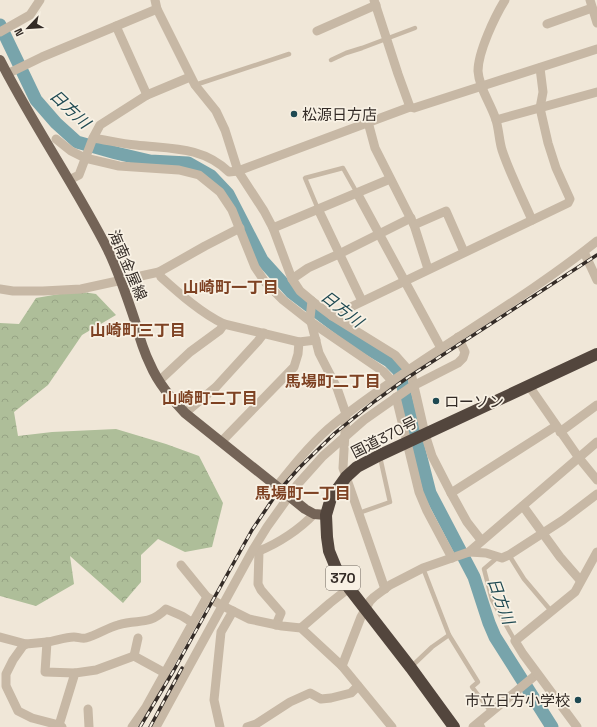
<svg xmlns="http://www.w3.org/2000/svg" width="597" height="727" font-family="'Space Grotesk','Noto Sans JP',sans-serif">
<defs>
<pattern id="forest-crowns" width="20" height="18" patternUnits="userSpaceOnUse"><rect width="20" height="18" fill="#aebe99"/><path d="M2 6a3 3 0 1 1 6 0M12 15a3 3 0 1 1 6 0" fill="none" stroke="#96a384"/></pattern>
</defs>
<rect width="100%" height="100%" fill="#f0e7d8"/>
<polygon fill="url(#forest-crowns)" points="77,291 96,294 116,315 82,335 48,385 14,412 18,436 52,432 116,429 166,444 199,456 223,503 212,547 185,552 158,539 141,555 141,582 123,603 70,556 74,584 36,606 0,596 0,323 19,324 36,298"/>
<g fill="none" stroke-linecap="round" stroke-linejoin="round">
<polyline stroke="#78a4ab" stroke-width="13" points="0,25 36,100 56,123 77,142 116,153 150,161 188,163 211,176 228,194 262,260 291,292 357,342 389,361 399,371 430,493 474,577 489,623 495,637 552,727"/>
<g stroke="#c7b8a5" stroke-width="4.5">
<polyline points="331,60 346,53 362,48 415,28"/>
<polyline points="195,85 289,54"/>
<polyline points="318,209 305,178 343,168 357,193"/>
<polyline points="359,513 390,502 380,457"/>
<polyline points="509,555 524,579 552,612"/>
<polyline points="498,557 484,569 492,600 515,641"/>
<polyline points="423,568 449,635 478,682 472,687 491,712"/>
<polyline points="412,666 432,647 449,635"/>
<polyline points="480,722 483,727"/>
</g>
<g stroke="#c7b8a5" stroke-width="9">
<polyline points="155,0 157,9 195,85 216,111 225,130 238,171 264,211 273,228 292,279 300,291 312,301 332,316 568,203 570,199 556,168 548,143 540,108 543,92 540,68"/>
<polyline points="374,0 398,74 410,107"/>
<path d="M 505,0 C 495,16 478,52 478,71 C 479,88 491,104 496,120 C 499,130 499,140 502,150 C 510,174 522,197 532,220"/>
<polyline points="590,0 597,23"/>
<polyline points="547,24 592,8"/>
<polyline points="116,26 147,95 190,77"/>
<polyline points="317,31 376,5"/>
<polyline points="0,32 30,15 40,0"/>
<polyline points="7,74 42,57 157,9"/>
<polyline points="496,120 597,92"/>
<polyline points="368,122 375,148 414,225 428,269"/>
<path d="M 93,138 C 107,140 121,144 136,145 C 170,149 202,146 229,172 L 238,171 L 410,107 L 414,108 L 597,49"/>
<polyline points="56,139 71,151 85,158 119,166 179,170 199,175 220,192 232,210 255,267 265,282 283,300 311,322 384,372 392,381"/>
<polyline points="69,180 79,175 93,138 100,125 147,95"/>
<polyline points="357,193 441,348"/>
<polyline points="318,209 362,301"/>
<polyline points="414,225 446,211 464,252"/>
<polyline points="273,228 390,179"/>
<polyline points="584,252 597,280"/>
<path d="M 159,272 L 161,277 C 180,294 201,313 224,324 L 299,342 L 316,340"/>
<polyline points="292,279 308,268 339,254 411,218"/>
<polyline points="0,289 13,291 43,291 81,289 159,272 205,246 240,228"/>
<polyline points="312,301 310,318 319,353 337,388 346,414 343,468 385,589"/>
<polyline points="332,316 395,355 411,373 425,434 432,456 451,493 467,522 481,540"/>
<polyline points="159,381 190,352 220,330 224,324"/>
<polyline points="529,386 579,458 597,480"/>
<polyline points="396,397 419,492 427,511 452,558"/>
<polyline points="185,413 216,387 258,341 264,333"/>
<polyline points="560,432 597,405"/>
<polyline points="222,441 294,367 298,354 299,342"/>
<path d="M 277,486 C 293,466 309,446 328,429 C 356,405 388,384 419,363 C 479,323 541,286 597,241"/>
<polyline points="451,493 556,426"/>
<polyline points="523,506 560,557 580,580"/>
<polyline points="259,551 258,584 261,590 281,613 276,625"/>
<path d="M 259,551 C 279,543 300,529 314,514"/>
<polyline points="469,552 486,553 502,558 509,555 563,520 597,494"/>
<polyline points="181,565 207,597 223,606 249,619 282,626 301,628 342,666 392,727"/>
<polyline points="301,628 330,603 349,588"/>
<polyline points="0,637 26,644 47,642"/>
<polyline points="26,644 23,646 13,660 6,674 6,686 18,711 32,718 59,725 62,727"/>
<polyline points="134,656 138,638"/>
<polyline points="342,666 361,617 370,601 374,597 390,585 423,568 469,552 597,442"/>
<path d="M 75,673 L 45,672 L 47,642 C 55,641 65,637 74,637 C 78,637 82,639 86,638 C 97,635 107,628 118,625 C 139,618 147,627 166,609 L 182,616 L 193,623"/>
<polyline points="88,709 89,727"/>
<polyline points="59,725 75,673 96,670 134,656 165,673"/>
<polyline points="132,727 146,707 207,597"/>
<polyline points="156,727 254,548 267,527 297,485 323,456 364,420 411,387 458,363 463,358 465,352 458,337"/>
<polyline points="220,727 214,700 221,632 233,611"/>
<polyline points="247,727 256,724 290,702 310,693 321,699 331,698 351,693 358,686"/>
<polyline points="473,727 537,674"/>
<polyline points="577,727 523,654 515,641 575,592 597,552"/>
</g>
<path stroke="#746457" stroke-width="10" d="M 0,60 C 33,125 75,185 108,250 C 119,273 127,297 135,321 C 139,336 143,350 150,364 C 158,383 171,398 185,413 L 305,509 L 314,514 L 326,515"/>
<polyline stroke="#53463d" stroke-width="12" points="454,727 411,668 349,588 336,568 329,551 327,537 326,515 331,498 346,477 357,467 380,455 597,354"/>
<defs>
<g id="rail">
<polyline points="140,727 174,670 252,530 277,493 299,468 335,433 375,401 407,378 597,255"/>
<polyline points="150,727 182,668"/>
</g>
</defs>
<use href="#rail" stroke="#332b26" stroke-width="3.5"/>
<use href="#rail" stroke="#f8f1e4" stroke-width="2" stroke-dasharray="6" stroke-linecap="butt"/>
</g>
<g fill="#1e4952" stroke="#f8f1e4" stroke-width="1.5">
<circle cx="294" cy="114" r="4"/>
<circle cx="436" cy="401" r="4"/>
<circle cx="578" cy="700" r="4"/>
</g>
<g text-anchor="middle" dominant-baseline="central" stroke-width="3.5" stroke-linejoin="round" paint-order="stroke">
<rect fill="#f8f1e4" stroke="#6e665f" stroke-width="1" x="326" y="566" width="34" height="24" rx="3"/>
<g font-size="14" font-weight="bold" fill="#332b26">
<text x="343" y="578">370</text>
</g>
<g font-size="15" fill="#332b26" stroke="#f8f1e4" text-anchor="start">
<text x="302" y="114">松源日方店</text>
<text x="444" y="401">ローソン</text>
<text x="570" y="700" text-anchor="end">市立日方小学校</text>
</g>
<g font-size="15" fill="#332b26" stroke="#f8f1e4">
<text transform="translate(128 265) rotate(67)">海南金屋線</text>
<text transform="translate(384 437) rotate(-27)">国道370号</text>
</g>
<g font-size="16" font-style="italic" fill="#1e4952" stroke="#f8f1e4">
<text transform="translate(70 109) rotate(43)">日方川</text>
<text transform="translate(342 309) rotate(38)">日方川</text>
<text transform="translate(501 601) rotate(70)">日方川</text>
</g>
<g font-size="16" font-weight="bold" fill="#7e4223" stroke="#f8f1e4">
<text x="231" y="287">山崎町一丁目</text>
<text x="138" y="330">山崎町三丁目</text>
<text x="333" y="381">馬場町二丁目</text>
<text x="210" y="398">山崎町二丁目</text>
<text x="303" y="493">馬場町一丁目</text>
</g>
</g>
<g transform="translate(28 28) rotate(245)" stroke="#f8f1e4" stroke-width="3" paint-order="stroke">
<path d="M0-3L7 15L0 10L-7 15Z" fill="#332b26"/>
<text y="-6" font-size="11" font-weight="bold" text-anchor="middle" fill="#332b26">N</text>
</g>
</svg>
